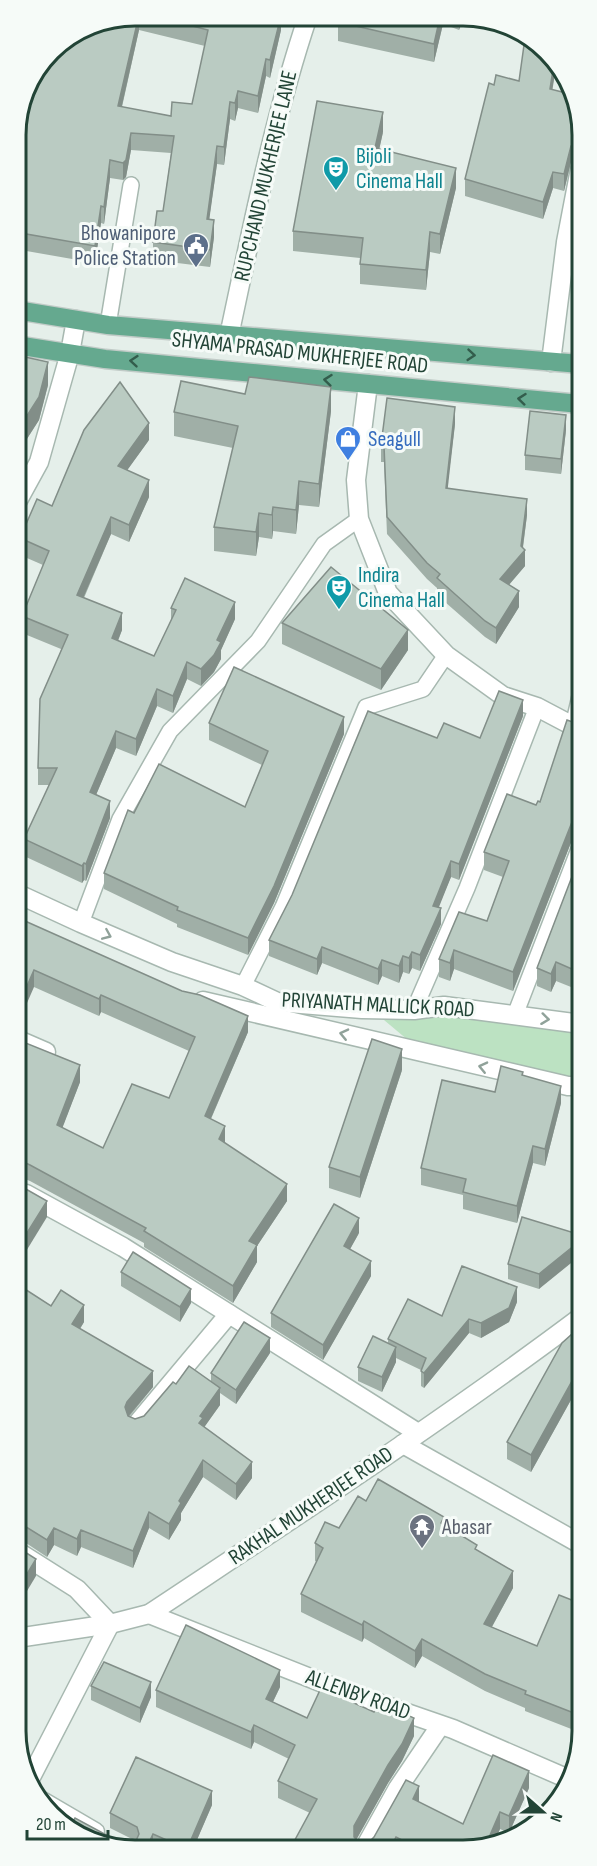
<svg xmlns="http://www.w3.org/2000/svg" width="597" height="1866" font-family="'Sofia Sans Condensed',sans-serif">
<rect width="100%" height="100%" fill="#e5efea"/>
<polygon fill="#bce2c2" points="449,1012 581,1030 581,1084 421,1051 384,1020"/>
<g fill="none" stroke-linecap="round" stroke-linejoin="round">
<defs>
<g id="service">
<polyline points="108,325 131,185"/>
<polyline points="573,726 580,696"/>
<polyline points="81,923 120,819 170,731 258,641 324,544 359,519"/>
<polyline points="243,986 283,907 366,707 423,689 446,655"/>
<polyline points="414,1010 467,888 537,707"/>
<polyline points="515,1015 581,844"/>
</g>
<g id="minor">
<path d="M 229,336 C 252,229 273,120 308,16"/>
<polyline points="551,362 566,242 580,169"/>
<polyline points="368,384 356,480 359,519 388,593 446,655 503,696 537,707 573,726 581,726"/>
<polyline points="16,504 39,462 70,353 76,320"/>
<polyline points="16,893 81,923 172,962 243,986 277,1002 362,1009 414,1010 444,1006 581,1024"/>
<polyline points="203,1001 568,1086 581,1086"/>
<polyline points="16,1039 46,1052"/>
<polyline points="26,1194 123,1247 418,1433"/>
<polyline points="136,1425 229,1314"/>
<polyline points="403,1444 582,1545"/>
<polyline points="17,1551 77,1589 110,1624 30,1779"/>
<polyline points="149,1614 343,1691 453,1729 566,1778"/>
<path d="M 17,1638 L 110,1624 L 149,1614 C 295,1517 441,1422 581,1317"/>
<polyline points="42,1801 95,1832"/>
<polyline points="364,1849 398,1788 440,1726"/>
</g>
<g id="primary">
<polyline points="16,310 108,325 580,364"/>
<polyline points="16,345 105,359 580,404"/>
</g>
</defs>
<use href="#service" stroke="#a7b8b0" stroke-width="18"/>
<use href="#minor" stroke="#a7b8b0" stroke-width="21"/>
<use href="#primary" stroke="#c1cbc7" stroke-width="21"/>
<use href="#service" stroke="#fff" stroke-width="15"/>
<use href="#minor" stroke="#fff" stroke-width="18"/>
<use href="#primary" stroke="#65a98f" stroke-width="18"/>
</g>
<g fill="#a0afa7" fill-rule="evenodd">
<path d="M 135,15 L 281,16 L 281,30 L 270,78 L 266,76 L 258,113 L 238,108 L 235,121 L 230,119 L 224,165 L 217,164 L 209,219 L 214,237 L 210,267 L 153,260 L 153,242 L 163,211 L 171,153 L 131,150 L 126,177 L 123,180 L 110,178 L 104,224 L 101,223 L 95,263 L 15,249 L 15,127 L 34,83 ZM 139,30 L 205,46 L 192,104 L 171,116 L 122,107 Z"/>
<polygon points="339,16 464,17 459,30 443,24 434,62 338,41 338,22"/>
<polygon points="556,67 552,89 580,112 580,159 577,158 571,162 564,191 553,188 543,219 465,196 465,179 494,85 519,81"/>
<polygon points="383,132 379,150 456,188 440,254 430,252 426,290 360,284 360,258 293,251 293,231"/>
<polygon points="580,252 580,289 576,288 576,271"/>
<polygon points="16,355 48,385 39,420 23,445 20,444 16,450"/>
<polygon points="245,394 331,411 319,507 299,505 296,534 273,531 272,539 259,537 256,556 214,551 214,527 233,448 174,436 174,412"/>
<polygon points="455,424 447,488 527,515 523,548 525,566 509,585 519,607 496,644 485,637 437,595 437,588 427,579 387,534 384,462 381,462 381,445"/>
<polygon points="566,430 561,474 525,470 525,455"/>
<polygon points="149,440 127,470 149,497 129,542 111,534 84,598 122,630 118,641 154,656 171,621 171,608 235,619 221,650 221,659 214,672 201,686 187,679 173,713 157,706 136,756 116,748 96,795 110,818 86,881 84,880 82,883 24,856 24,839 49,785 38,785 38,768 61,649 22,633 22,616 43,565 20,555 20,538 52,506"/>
<polygon points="282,623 408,650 381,690 282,644"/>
<polygon points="523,716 459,880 451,877 438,907 441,924 420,971 412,968 409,974 403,972 399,983 382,976 378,985 322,963 317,975 269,956 269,940 437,738 480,738"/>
<polygon points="209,723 344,734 274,903 248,955 177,927 177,924 104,889 104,873 134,813 245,807 262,765 209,740"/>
<polygon points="581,725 581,832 580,834 572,840 513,991 454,969 450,981 439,977 439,959 487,921 503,877 484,870 484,852 540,802"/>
<polygon points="581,853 581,991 556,981 551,992 537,986 537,968"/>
<polygon points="16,917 248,1032 211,1119 225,1142 225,1143 287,1201 257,1246 257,1262 233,1303 144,1247 144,1243 30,1181 17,1176 16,1039 80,1082 62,1128 103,1148 169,1098 189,1051 101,1012 99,1016 34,987"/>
<polygon points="402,1070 360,1198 329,1188 329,1167"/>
<polygon points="523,1076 561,1103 545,1166 533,1163 517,1223 463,1209 463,1195 421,1185 421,1168 495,1092"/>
<polygon points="359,1233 350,1249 371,1276 323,1360 271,1327 271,1313"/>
<polygon points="581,1235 539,1289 508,1279 508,1264"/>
<polygon points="121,1272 191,1303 180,1322 121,1286"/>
<polygon points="17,1284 51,1306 84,1322 80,1329 153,1387 129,1417 135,1419 144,1416 176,1384 211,1382 211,1373 270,1353 236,1404 220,1393 220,1405 204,1427 252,1478 236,1500 203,1477 181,1513 181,1520 169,1540 149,1528 133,1568 81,1547 77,1556 54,1545 47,1557 23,1541 17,1541"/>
<polygon points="517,1302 509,1322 481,1338 469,1333 424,1388 421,1386 421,1370 396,1358 396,1362 382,1392 358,1381 358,1367 388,1343 388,1339 442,1316"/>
<polygon points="581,1326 581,1391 577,1389 531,1472 507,1459 507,1442"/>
<polygon points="581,1483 581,1519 574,1515 574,1498"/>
<polygon points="366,1501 444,1525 477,1551 513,1588 492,1627 537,1646 582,1604 582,1725 579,1732 525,1711 525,1708 485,1691 422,1656 415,1668 364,1638 362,1642 301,1612 301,1594 317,1562 315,1561 315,1543 339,1528"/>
<polygon points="91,1686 151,1697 140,1723 91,1700"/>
<polygon points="280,1687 273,1702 307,1718 414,1736 402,1761 388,1783 356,1839 359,1842 369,1842 419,1802 463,1824 529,1788 509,1833 500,1829 493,1844 485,1849 290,1849 310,1813 278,1798 278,1781 289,1759 254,1742 251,1749 156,1707 156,1690"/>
<polygon points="212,1805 193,1849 111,1849 123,1844 130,1845 135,1843 136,1841 110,1828 110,1813"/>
</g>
<g fill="#828e88">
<polygon points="139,15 139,30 118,123 118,106"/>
<polygon points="281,16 281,30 270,78 270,60"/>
<polygon points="440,17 443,17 443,24 434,62 434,44"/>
<polygon points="459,17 464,17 459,30"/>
<polygon points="266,59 266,76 258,113 258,96"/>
<polygon points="554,63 556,67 550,105 550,89"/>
<polygon points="238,91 238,108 235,121 235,103"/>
<polygon points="230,102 230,119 224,165 224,147"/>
<polygon points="383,112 383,132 375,168 375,148"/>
<polygon points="131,133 131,150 126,177 123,180 123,163"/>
<polygon points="577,142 577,158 571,162 564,191 564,174 571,146"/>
<polygon points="217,146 217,164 207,236 207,219"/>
<polygon points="110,160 110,178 104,224 104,207"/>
<polygon points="456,168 456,188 440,254 440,234"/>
<polygon points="553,172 553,188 543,219 543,202"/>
<polygon points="101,206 101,223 95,263 95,246"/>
<polygon points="214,220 214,237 210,267 210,250"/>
<polygon points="430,232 430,252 426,290 426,270"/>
<polygon points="48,362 48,385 39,420 23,445 23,422"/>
<polygon points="331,387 331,411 319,507 319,484"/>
<polygon points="455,407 455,424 446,504 446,488"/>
<polygon points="566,415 566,430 561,474 561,459"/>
<polygon points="20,421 20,444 16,450 16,427"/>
<polygon points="149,423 149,440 118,483 118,466"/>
<polygon points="149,480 149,497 129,542 129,525"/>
<polygon points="299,481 299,505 296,534 296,510"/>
<polygon points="527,499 527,515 522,553 525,550 525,566 500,595 500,579 521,546"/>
<polygon points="273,507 273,531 272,539 272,515"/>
<polygon points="259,513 259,537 256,556 256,532"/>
<polygon points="111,517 111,534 77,612 77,595"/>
<polygon points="519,591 519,607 496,644 496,628"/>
<polygon points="235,602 235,619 221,650 221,659 214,672 201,686 201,669 217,640"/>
<polygon points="122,613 122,630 112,655 112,638"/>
<polygon points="408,630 408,650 381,690 381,669"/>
<polygon points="187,662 187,679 173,713 173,696"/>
<polygon points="157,689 157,706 136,756 136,739"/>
<polygon points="523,700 523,716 459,880 459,864"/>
<polygon points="344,717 344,734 274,903 248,955 248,938"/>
<polygon points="116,731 116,748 90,809 90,792"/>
<polygon points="110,801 110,818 86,881 86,864"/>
<polygon points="581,813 581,832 580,834 572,840 513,991 513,972 572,822"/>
<polygon points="451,861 451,877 433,922 433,906"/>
<polygon points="84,863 84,880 82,883 82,866"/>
<polygon points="441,908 441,924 420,971 420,955"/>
<polygon points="322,947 322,963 317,975 317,959"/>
<polygon points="454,950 454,969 450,981 450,963"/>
<polygon points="412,952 412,968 409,974 409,958"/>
<polygon points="403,956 403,972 399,983 399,966"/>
<polygon points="382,960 382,976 378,985 378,969"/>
<polygon points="556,962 556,981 551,992 551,974"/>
<polygon points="34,970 34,987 16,1028 16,1011"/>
<polygon points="101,995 101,1012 99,1016 99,999"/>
<polygon points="248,1016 248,1032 205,1132 205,1116"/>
<polygon points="402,1049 402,1070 360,1198 360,1177"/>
<polygon points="80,1065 80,1082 57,1142 57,1125"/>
<polygon points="561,1086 561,1103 545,1166 545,1149"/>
<polygon points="225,1126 225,1142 219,1156 219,1139"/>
<polygon points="533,1146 533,1163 517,1223 517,1206"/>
<polygon points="287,1184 287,1201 257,1246 257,1262 233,1303 233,1286 249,1241"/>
<polygon points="47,1201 47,1217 17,1266 17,1249"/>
<polygon points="359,1218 359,1233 344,1260 344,1246"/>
<polygon points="581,1240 581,1255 539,1289 539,1274"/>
<polygon points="371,1261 371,1276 323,1360 323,1345"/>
<polygon points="517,1287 517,1302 509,1322 481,1338 481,1323"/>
<polygon points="191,1289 191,1303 180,1322 180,1307"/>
<polygon points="84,1305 84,1322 72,1341 72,1324"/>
<polygon points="469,1319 469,1333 424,1388 424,1373"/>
<polygon points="270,1338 270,1353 236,1404 236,1390"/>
<polygon points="396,1347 396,1362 382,1392 382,1377"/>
<polygon points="153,1371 153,1387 127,1418 125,1407 127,1402"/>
<polygon points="577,1372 577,1389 531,1472 531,1455"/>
<polygon points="220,1388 220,1405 203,1429 199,1423 200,1416"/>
<polygon points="203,1460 203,1477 181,1513 181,1520 169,1540 169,1524 179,1501"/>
<polygon points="252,1462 252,1478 236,1500 236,1484"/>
<polygon points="149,1512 149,1528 133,1568 133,1551"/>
<polygon points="54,1528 54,1545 47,1557 47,1540"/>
<polygon points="81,1530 81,1547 77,1556 77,1539"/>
<polygon points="36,1559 36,1576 24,1596 17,1598 17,1581"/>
<polygon points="513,1571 513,1588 484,1641 484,1624"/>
<polygon points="364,1621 364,1638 362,1642 362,1625"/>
<polygon points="422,1639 422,1656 415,1668 415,1651"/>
<polygon points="280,1670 280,1687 266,1716 266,1699"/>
<polygon points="151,1682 151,1697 140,1723 140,1708"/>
<polygon points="582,1708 582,1725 579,1732 579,1715"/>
<polygon points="414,1718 414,1736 402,1761 388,1783 354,1844 354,1826"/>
<polygon points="254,1725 254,1742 251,1749 251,1732"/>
<polygon points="529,1771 529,1788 509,1833 509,1816"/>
<polygon points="419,1786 419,1803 413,1799"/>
<polygon points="212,1791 212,1805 193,1849 187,1849"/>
<polygon points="500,1812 500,1829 493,1844 484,1849"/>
<polygon points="153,1834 153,1849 146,1849"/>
<polygon points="396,1837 396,1849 390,1849"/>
</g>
<g fill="#bacbc2" stroke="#828e88" stroke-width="1.5">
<polygon points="135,15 139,15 118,106 171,116 172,102 192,104 208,30 150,15 281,16 270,60 266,59 258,96 238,91 235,103 230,102 224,147 217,146 207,219 214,220 210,250 153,242 157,211 163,211 174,136 131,133 126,160 123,163 110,160 104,207 101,206 95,246 15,232 15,127 27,82 34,83 39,67 56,45 89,24"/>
<polygon points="339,16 440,17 434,44 338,22"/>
<polygon points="525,38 547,50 554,63 550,89 570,94 580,112 580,142 577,142 571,146 564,174 553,172 543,202 465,179 489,83 494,85 496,75 519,81"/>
<polygon points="317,101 383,112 375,148 456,168 440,234 430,232 426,270 360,264 363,238 293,231"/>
<polygon points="580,252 580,272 576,271"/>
<polygon points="16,355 48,362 39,397 23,422 20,421 16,427"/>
<polygon points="249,377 331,387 319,484 299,481 296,510 273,507 272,515 259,513 256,532 214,527 238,426 174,412 181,381 245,394"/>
<polygon points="120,382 149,423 118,466 149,480 129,525 111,517 77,595 122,613 112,638 154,656 176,610 171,608 185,578 235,602 217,640 221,642 214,655 201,669 187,662 173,696 157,689 136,739 116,731 90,792 110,801 86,864 84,863 82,866 24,839 57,768 38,768 40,699 68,635 22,616 49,551 20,538 37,499 52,506 84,430"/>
<polygon points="387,398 455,407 446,488 527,499 521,546 525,550 500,579 519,591 496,628 485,621 437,578 440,574 427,563 387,517 384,446 381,445"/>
<polygon points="530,411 566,415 561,459 525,455"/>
<polygon points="331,567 408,630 381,669 282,623"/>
<polygon points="234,667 344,717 274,886 248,938 177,910 178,907 104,873 128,810 134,813 159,764 245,807 268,751 209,723"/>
<polygon points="499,691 523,700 459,864 451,861 433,906 441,908 420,955 412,952 409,958 403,956 399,966 382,960 378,969 322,947 317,959 269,940 292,895 368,711 437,738 444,723 480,738"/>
<polygon points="567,720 581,725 581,813 580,816 572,822 513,972 454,950 450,963 439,959 459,912 487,921 509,861 484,852 507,794 536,805 538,801 540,802"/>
<polygon points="581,853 581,973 556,962 551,974 537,968"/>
<polygon points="16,917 182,991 200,995 248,1016 205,1116 225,1126 219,1139 287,1184 249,1241 257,1245 233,1286 144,1231 146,1228 30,1165 17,1159 16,1039 80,1065 57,1125 103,1148 132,1084 169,1098 195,1037 101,995 99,999 34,970 16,1011"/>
<polygon points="372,1039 402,1049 360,1177 329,1167"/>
<polygon points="501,1066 523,1072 522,1075 561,1086 545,1149 533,1146 517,1206 463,1192 466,1179 421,1168 442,1080 495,1092"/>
<polygon points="17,1184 47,1201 17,1249"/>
<polygon points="334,1204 359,1218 344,1246 371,1261 323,1345 271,1313"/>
<polygon points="522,1217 581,1235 581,1240 539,1274 508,1264"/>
<polygon points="133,1252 191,1289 180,1307 121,1272"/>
<polygon points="462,1266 517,1287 509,1308 481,1323 469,1319 424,1373 421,1371 426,1358 388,1339 408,1299 442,1316"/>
<polygon points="17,1284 51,1306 61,1290 84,1305 72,1324 153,1371 127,1402 125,1407 128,1416 135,1419 144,1416 173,1382 176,1384 189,1366 220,1388 200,1416 203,1418 199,1423 252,1462 236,1484 203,1460 179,1501 181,1503 169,1524 149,1512 133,1551 81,1530 77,1539 54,1528 47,1540 23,1525 17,1524"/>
<polygon points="244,1322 270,1338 236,1390 211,1373"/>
<polygon points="581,1326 581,1374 577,1372 531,1455 507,1442 562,1343"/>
<polygon points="373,1336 396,1347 382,1377 358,1367"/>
<polygon points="378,1479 444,1517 441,1523 477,1545 475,1549 513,1571 484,1624 537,1646 559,1595 582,1604 582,1708 579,1715 525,1694 526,1691 485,1674 422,1639 415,1651 364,1621 362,1625 301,1594 323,1548 315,1543 325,1522 339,1528 358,1496 366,1501"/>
<polygon points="581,1483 581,1502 574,1498"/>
<polygon points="17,1547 36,1559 24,1579 17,1581"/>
<polygon points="186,1625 280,1670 266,1699 307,1718 321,1688 374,1712 379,1702 414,1718 402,1744 388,1765 354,1826 354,1837 359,1842 369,1842 374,1837 406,1780 419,1786 413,1799 463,1824 493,1755 529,1771 509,1816 500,1812 484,1849 420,1849 396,1837 390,1849 290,1849 317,1799 278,1781 295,1745 254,1725 251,1732 156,1690"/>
<polygon points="104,1662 151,1682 140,1708 91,1686"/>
<polygon points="136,1757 212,1791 187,1849 153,1834 146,1849 111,1849 70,1827 75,1818 123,1844 130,1845 135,1843 139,1834 137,1827 110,1813"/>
</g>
<defs><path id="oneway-chevron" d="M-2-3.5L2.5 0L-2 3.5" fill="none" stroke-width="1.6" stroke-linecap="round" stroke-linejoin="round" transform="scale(1.5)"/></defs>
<g stroke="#335d4c">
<use href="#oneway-chevron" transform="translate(471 355) rotate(5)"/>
<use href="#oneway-chevron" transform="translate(134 361) rotate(-175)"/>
<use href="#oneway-chevron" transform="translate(328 380) rotate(-174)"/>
<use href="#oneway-chevron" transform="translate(522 399) rotate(-174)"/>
</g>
<g stroke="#90a29a">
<use href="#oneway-chevron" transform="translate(107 935) rotate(23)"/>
<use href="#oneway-chevron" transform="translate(545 1019) rotate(7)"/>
<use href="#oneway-chevron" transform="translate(344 1034) rotate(-167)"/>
<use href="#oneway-chevron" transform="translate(483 1067) rotate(-167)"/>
</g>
<defs>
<symbol id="theatre-pin" viewBox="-11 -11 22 30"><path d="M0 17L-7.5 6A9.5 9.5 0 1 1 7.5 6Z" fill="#0f9aa8" stroke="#f6fbf8"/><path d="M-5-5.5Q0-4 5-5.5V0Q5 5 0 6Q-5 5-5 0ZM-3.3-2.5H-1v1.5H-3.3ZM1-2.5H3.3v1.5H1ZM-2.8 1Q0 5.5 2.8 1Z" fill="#fff"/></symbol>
<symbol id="civic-pin" viewBox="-11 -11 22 30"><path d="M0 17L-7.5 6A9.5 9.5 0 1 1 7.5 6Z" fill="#5c6f8a" stroke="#f6fbf8"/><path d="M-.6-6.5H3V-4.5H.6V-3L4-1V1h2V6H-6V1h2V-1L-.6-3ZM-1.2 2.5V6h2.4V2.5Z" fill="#fff"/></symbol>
<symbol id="shop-pin" viewBox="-11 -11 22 30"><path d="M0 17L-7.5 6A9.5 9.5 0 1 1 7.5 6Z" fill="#3f7fe0" stroke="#f6fbf8"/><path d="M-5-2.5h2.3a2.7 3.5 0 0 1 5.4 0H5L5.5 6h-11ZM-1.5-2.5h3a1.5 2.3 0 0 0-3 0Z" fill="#fff"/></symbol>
<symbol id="temple-pin" viewBox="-11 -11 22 30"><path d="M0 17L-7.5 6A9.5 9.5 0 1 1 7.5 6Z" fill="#6b7280" stroke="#f6fbf8"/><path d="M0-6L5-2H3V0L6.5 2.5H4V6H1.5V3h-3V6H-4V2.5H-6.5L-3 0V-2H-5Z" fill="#fff"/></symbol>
</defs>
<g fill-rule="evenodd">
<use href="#theatre-pin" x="321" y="154" width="30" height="40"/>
<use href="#civic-pin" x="181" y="231" width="30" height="40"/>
<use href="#shop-pin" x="333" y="424" width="30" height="40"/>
<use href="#theatre-pin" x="324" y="573" width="30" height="40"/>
<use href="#temple-pin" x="407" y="1512" width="30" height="40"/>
</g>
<g text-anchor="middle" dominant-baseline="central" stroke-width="6" stroke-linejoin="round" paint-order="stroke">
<g font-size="22" fill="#0d838f" stroke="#f6fbf8" text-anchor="start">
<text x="356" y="156">Bijoli<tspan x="356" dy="25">Cinema Hall</tspan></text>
<text x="358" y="575">Indira<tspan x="358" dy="25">Cinema Hall</tspan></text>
</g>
<g font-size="22" fill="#224436" stroke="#f6fbf8">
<text transform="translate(266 176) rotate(-77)">RUPCHAND MUKHERJEE LANE</text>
<text transform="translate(300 353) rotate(6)">SHYAMA PRASAD MUKHERJEE ROAD</text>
<text transform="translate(378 1005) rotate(3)">PRIYANATH MALLICK ROAD</text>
<text transform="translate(311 1506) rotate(-34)">RAKHAL MUKHERJEE ROAD</text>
<text transform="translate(358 1695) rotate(20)">ALLENBY ROAD</text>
</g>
<g font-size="22" fill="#4e5e75" stroke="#f6fbf8" text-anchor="end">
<text x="176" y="233">Bhowanipore<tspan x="176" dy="25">Police Station</tspan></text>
</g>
<g font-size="22" fill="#366cbe" stroke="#f6fbf8" text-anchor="start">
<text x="368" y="439">Seagull</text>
</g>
<g font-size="22" fill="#5b616d" stroke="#f6fbf8" text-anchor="start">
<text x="442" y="1527">Abasar</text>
</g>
</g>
<path d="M0 0H597V1866H0ZM135 26H463A109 109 0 0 1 572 135V1731A109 109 0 0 1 463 1840H135A109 109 0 0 1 26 1731V135A109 109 0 0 1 135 26Z" fill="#f6fbf8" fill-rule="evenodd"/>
<path fill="none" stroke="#224436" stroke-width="3" d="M135 26H463A109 109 0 0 1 572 135V1731A109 109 0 0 1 463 1840H135A109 109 0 0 1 26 1731V135A109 109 0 0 1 135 26Z"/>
<g transform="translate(543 1812) rotate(111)" stroke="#f6fbf8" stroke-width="4.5" paint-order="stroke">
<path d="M0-4.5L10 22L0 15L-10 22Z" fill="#224436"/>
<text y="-9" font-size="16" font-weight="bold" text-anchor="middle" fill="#224436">N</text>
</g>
<path d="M27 1830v9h81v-9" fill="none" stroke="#224436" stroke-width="3"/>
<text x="36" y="1830" font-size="18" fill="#224436" stroke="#f6fbf8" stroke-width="4.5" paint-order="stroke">20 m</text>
</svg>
